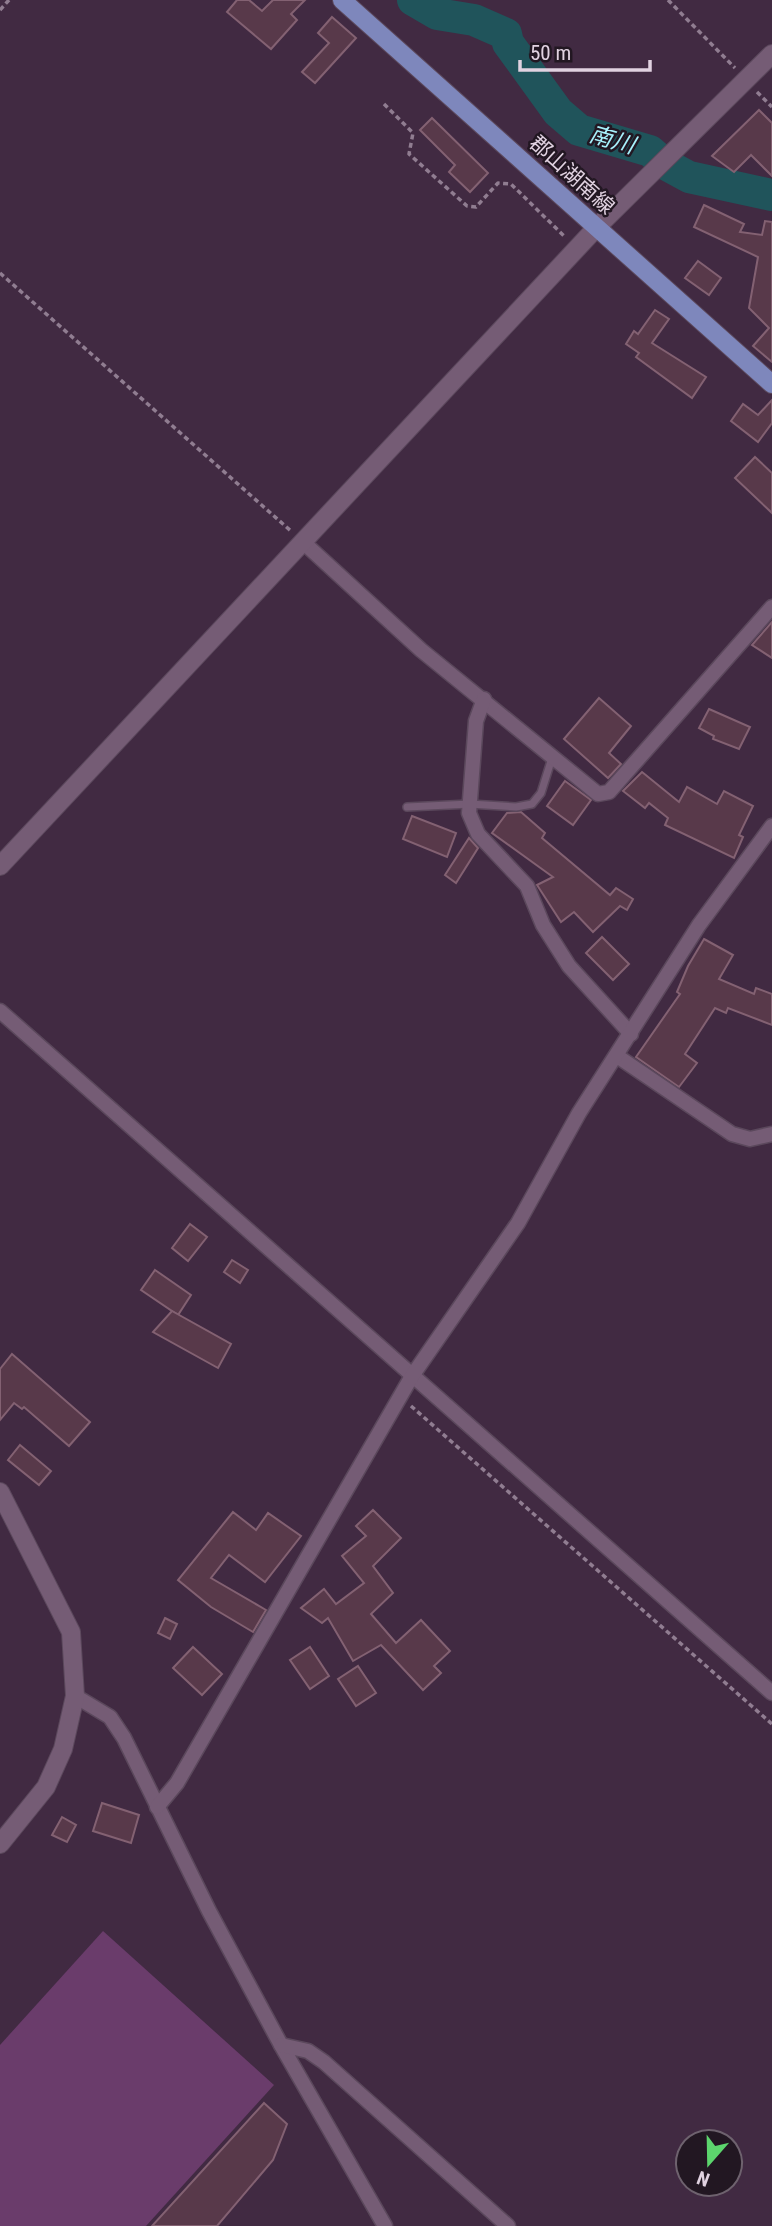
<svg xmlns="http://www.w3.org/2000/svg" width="772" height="2226" font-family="'Roboto Condensed','Noto Sans JP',sans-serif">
<rect width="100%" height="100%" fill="#412a42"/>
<polygon fill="#6a3c6b" points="103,1931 274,2085 146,2226 0,2226 0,2045"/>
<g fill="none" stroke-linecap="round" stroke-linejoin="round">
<polyline stroke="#20545b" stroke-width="32" points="413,0 437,14 474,20 506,34 508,43 558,112 579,130 650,151 665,164 689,177 772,195"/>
</g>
<g fill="#58394a" stroke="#836172" stroke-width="2">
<polygon points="237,0 249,0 262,11 273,0 305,0 291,14 297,20 271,49 227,12"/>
<polygon points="332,17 356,38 315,83 302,72 329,43 318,33"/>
<polygon points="759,110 772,123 772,176 751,155 734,172 712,156"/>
<polygon points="432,118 488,173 470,192 449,172 455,165 420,130"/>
<polygon points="704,205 744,224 740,232 762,235 765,221 772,222 772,362 753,346 769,328 749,308 758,257 694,227"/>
<polygon points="698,261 721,278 709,295 685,278"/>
<polygon points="655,310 669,319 652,343 706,377 692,398 636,357 639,353 626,344 634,331 638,334"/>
<polygon points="772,400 772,423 758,442 731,421 743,404 758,415"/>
<polygon points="755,457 772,473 772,513 735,478"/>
<polygon points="772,622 772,658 752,645"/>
<polygon points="599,698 631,726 609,753 621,764 608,778 564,739"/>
<polygon points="709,709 750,727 739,749 713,739 714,736 699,728"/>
<polygon points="642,772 679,802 687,787 717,804 724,791 753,806 739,835 743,837 734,858 665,825 668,818 649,803 645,808 623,791"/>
<polygon points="565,781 591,800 573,825 547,806"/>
<polygon points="521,812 545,833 542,838 610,895 616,888 633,899 627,910 620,906 593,932 574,912 561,922 537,885 553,877 492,833 507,813"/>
<polygon points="412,816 456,833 447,857 403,839"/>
<polygon points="469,838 478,848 456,883 445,875"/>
<polygon points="602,937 629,964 613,980 586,953"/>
<polygon points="704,939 733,955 719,979 754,994 756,988 772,994 772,1025 728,1008 726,1013 715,1008 685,1054 697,1063 679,1087 636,1057 680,994 677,992 688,966"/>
<polygon points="190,1224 207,1237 188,1261 172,1248"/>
<polygon points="232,1260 248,1270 240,1283 224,1272"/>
<polygon points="155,1270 191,1295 178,1315 141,1290"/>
<polygon points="172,1311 231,1344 218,1368 153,1332"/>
<polygon points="12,1354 90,1422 69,1446 24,1407 22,1409 14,1403 0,1420 0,1369"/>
<polygon points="20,1445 51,1471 39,1485 8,1460"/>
<polygon points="373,1510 401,1538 373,1566 393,1593 371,1614 396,1643 421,1620 450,1651 434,1666 441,1673 423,1690 381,1645 353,1661 328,1618 322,1623 301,1608 324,1589 336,1604 364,1583 342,1556 366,1536 356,1526"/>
<polygon points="233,1512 256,1530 268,1513 301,1536 265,1582 229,1555 211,1578 266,1610 253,1632 211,1607 178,1580"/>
<polygon points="165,1618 177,1624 170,1639 158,1633"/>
<polygon points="193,1647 222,1674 202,1695 173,1668"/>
<polygon points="310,1647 329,1676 310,1689 290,1660"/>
<polygon points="358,1666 376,1693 356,1706 338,1679"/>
<polygon points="102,1803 139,1815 131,1843 93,1831"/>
<polygon points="62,1817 76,1825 67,1842 52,1835"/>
<polygon points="264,2103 287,2124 273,2160 217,2226 152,2226"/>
</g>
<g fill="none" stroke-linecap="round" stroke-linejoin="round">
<defs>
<polyline id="service" points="407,807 470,804 516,807 532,804 541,793 552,758"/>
<g id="minor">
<polyline points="303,542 421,650 598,794 609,792 772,607"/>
<polyline points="484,699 476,721 469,813 478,834 527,886 543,925 569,966 631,1034"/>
<polyline points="0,1011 772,1693"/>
<polyline points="617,1056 732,1134 750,1139 772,1134"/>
<polyline points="75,1696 110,1717 124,1738 209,1911 281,2045 385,2226"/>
<polyline points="157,1807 177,1783 412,1376 518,1223 579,1113 699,925 772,826"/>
<polyline points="281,2045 308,2051 324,2062 508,2226"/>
</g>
<g id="tertiary">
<polyline points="0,866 596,228 772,54"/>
<polyline points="0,1492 71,1632 75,1696 63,1749 46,1787 0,1844"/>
</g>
<polyline id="primary" points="342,0 772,384"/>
</defs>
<use href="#service" stroke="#5b485c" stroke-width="10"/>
<use href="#minor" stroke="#5b485c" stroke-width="17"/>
<use href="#tertiary" stroke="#5b485c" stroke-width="20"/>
<use href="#primary" stroke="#5b485c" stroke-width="20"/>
<g stroke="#907d91" stroke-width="3.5" stroke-dasharray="5 3.5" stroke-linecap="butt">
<polyline points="668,0 735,68"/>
<polyline points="0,10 9,0"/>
<polyline points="757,92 772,107"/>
<polyline points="384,104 413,133 409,154 467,206 476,207 498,183 511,184 565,237"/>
<polyline points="0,273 292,532"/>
<polyline points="411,1406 772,1724"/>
</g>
<use href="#service" stroke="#755c75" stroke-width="7"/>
<use href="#minor" stroke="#755c75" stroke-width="14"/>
<use href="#tertiary" stroke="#755c75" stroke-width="18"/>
<use href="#primary" stroke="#7e87bc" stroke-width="18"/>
</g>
<g text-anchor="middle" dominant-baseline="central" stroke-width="5" stroke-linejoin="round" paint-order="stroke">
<g font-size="21" fill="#e1d2e1" stroke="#221722">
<text transform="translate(572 175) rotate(42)">郡山湖南線</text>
</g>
<g font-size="23" font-style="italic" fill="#a7f1fb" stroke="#221722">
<text transform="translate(612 140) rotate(16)">南川</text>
</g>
</g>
<g transform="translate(709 2163) rotate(200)"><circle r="33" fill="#221722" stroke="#6e626e" stroke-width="2"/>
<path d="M0-5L12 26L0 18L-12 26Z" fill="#5cd56d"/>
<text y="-10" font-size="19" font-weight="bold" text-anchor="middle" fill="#e1d2e1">N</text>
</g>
<path d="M520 60v10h130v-10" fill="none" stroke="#e1d2e1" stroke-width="3.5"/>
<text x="530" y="60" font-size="21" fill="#e1d2e1" stroke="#221722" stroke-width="5" paint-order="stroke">50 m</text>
</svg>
